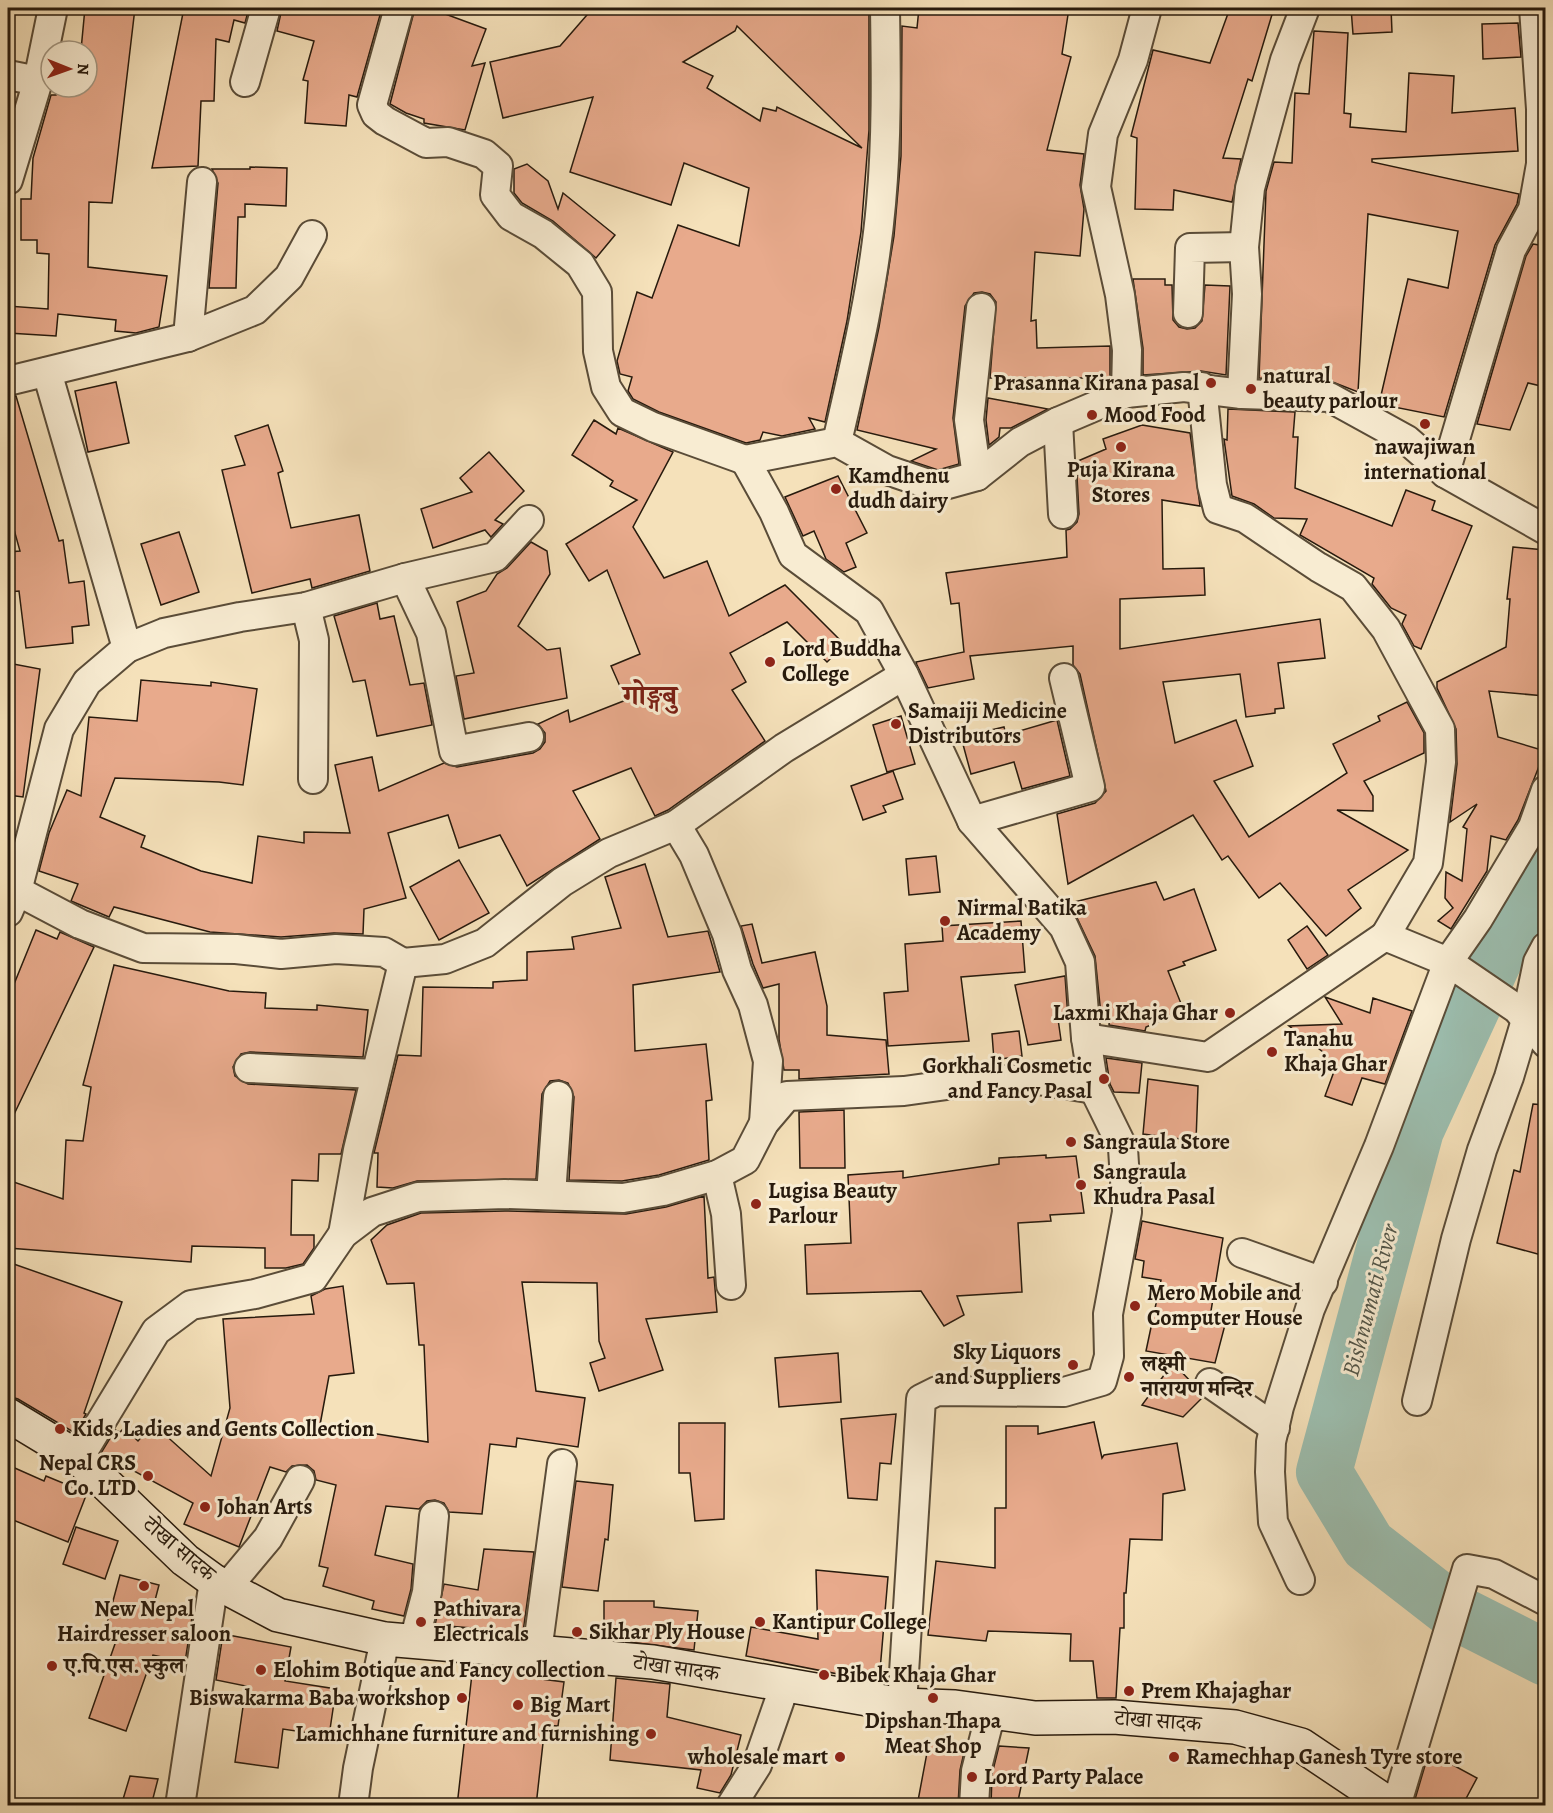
<svg xmlns="http://www.w3.org/2000/svg" width="1553" height="1813" font-family="Alegreya,'Noto Serif Devanagari',serif">
<rect width="100%" height="100%" fill="#f5e1ba"/>
<filter id="stains"><feTurbulence type="fractalNoise" baseFrequency=".00333" numOctaves="4"/><feColorMatrix values="0 0 0 0 .2 0 0 0 0 .09 0 0 0 0 .02 0 0 0 .5 -.17"/></filter>
<radialGradient id="worn" r=".72"><stop offset=".6" stop-color="#630" stop-opacity="0"/><stop offset="1" stop-color="#630" stop-opacity=".3"/></radialGradient>
<g fill="none" stroke-linecap="round" stroke-linejoin="round">
<polyline stroke="#9cbeaf" stroke-width="56" points="1546,862 1520,904 1416,1130 1324,1472 1368,1545 1453,1611 1546,1658"/>
</g>
<g fill="#e8aa8c" stroke="#271a0d" stroke-width="1.5" fill-rule="evenodd">
<polygon points="85,8 135,8 112,203 89,202 88,267 167,276 159,327 136,333 115,331 116,320 58,314 56,336 8,333 8,306 48,309 49,254 37,253 37,240 21,240 21,199 31,199 33,158 51,95 56,95 57,87 87,87 87,51 61,51 81,50"/>
<polygon points="184,8 249,8 245,23 234,20 229,42 216,39 214,101 201,101 198,166 152,168"/>
<polygon points="282,8 382,8 357,97 349,95 346,126 305,123 308,81 303,80 314,41 277,31"/>
<polygon points="415,8 429,8 486,29 472,66 485,63 465,130 424,123 424,119 406,113 390,104"/>
<path d="M 593,8 L 864,8 L 869,12 L 869,130 L 861,232 L 847,321 L 825,422 L 809,418 L 815,429 L 782,436 L 763,432 L 760,440 L 746,443 L 659,412 L 633,399 L 628,391 L 632,377 L 620,374 L 617,361 L 637,292 L 652,298 L 678,225 L 739,246 L 749,188 L 684,163 L 671,205 L 570,172 L 593,97 L 503,118 L 490,62 L 560,46 ZM 737,26 L 789,77 L 862,148 L 777,107 L 776,111 L 763,108 L 760,121 L 707,88 L 713,76 L 683,62 L 735,31 Z"/>
<polygon points="919,8 1069,8 1062,54 1071,57 1047,150 1084,154 1080,185 1084,209 1080,256 1035,252 1031,321 1036,320 1037,348 1110,346 1110,378 990,378 996,302 990,294 982,292 974,293 965,306 953,418 959,464 938,470 911,461 936,449 857,430 879,327 894,236 901,156 902,26 917,28"/>
<polygon points="1230,8 1274,8 1252,81 1248,79 1223,158 1241,159 1232,202 1174,190 1173,210 1135,209 1137,138 1131,136 1153,50 1210,63"/>
<polygon points="1351,8 1391,8 1392,32 1353,34"/>
<polygon points="1518,23 1521,57 1483,59 1482,24"/>
<polygon points="1314,31 1348,33 1344,113 1351,114 1350,127 1406,132 1409,73 1454,76 1452,113 1515,108 1518,151 1372,159 1372,162 1519,194 1517,204 1495,245 1444,417 1379,404 1408,279 1448,288 1458,231 1368,214 1358,392 1330,381 1259,378 1266,191 1274,162 1292,163 1295,93 1309,94"/>
<polygon points="527,164 548,181 558,209 563,193 615,235 596,258 553,221 522,203 514,193 514,169"/>
<polygon points="250,167 287,168 286,206 245,204 245,217 238,217 236,288 209,288 218,183 212,169 250,169"/>
<polygon points="1533,244 1545,246 1545,387 1528,383 1510,430 1477,424 1526,256"/>
<polygon points="1133,279 1165,279 1165,285 1172,285 1173,320 1179,327 1187,329 1195,328 1202,321 1205,285 1230,286 1226,375 1201,371 1143,375 1143,348"/>
<polygon points="116,382 129,443 88,452 75,391"/>
<polygon points="16,396 59,541 63,540 69,583 84,581 89,625 72,627 73,643 26,648 19,591 8,592 8,552 20,551 8,508 8,397"/>
<polygon points="988,398 1048,409 1011,428 1000,428 999,437 989,445 986,420"/>
<polygon points="1228,409 1295,412 1293,437 1298,437 1295,488 1392,526 1406,490 1435,501 1432,510 1472,526 1421,649 1414,646 1402,624 1406,615 1391,608 1372,584 1374,578 1300,535 1307,519 1274,518 1254,504 1232,496 1224,439 1227,440"/>
<polygon points="594,420 616,434 618,428 673,452 633,527 664,578 707,561 729,616 785,585 845,645 827,662 787,622 730,653 746,682 732,690 765,741 668,810 655,816 631,768 573,791 600,839 527,886 500,835 459,848 448,815 388,833 406,898 364,909 363,934 334,933 281,937 210,932 114,907 109,917 71,901 78,884 39,871 49,833 67,790 81,796 89,717 137,721 141,680 211,686 211,682 257,689 243,785 219,782 115,778 100,817 145,836 141,847 201,871 252,883 258,836 304,843 304,832 350,833 335,765 372,757 379,791 444,763 457,767 533,753 540,749 545,742 545,733 538,724 568,710 570,722 626,700 611,666 640,654 607,570 589,581 566,544 637,500 610,486 613,481 572,455"/>
<polygon points="268,425 283,471 278,473 291,528 359,515 370,571 312,588 310,579 252,593 222,470 245,465 235,436"/>
<polygon points="1142,425 1190,433 1200,506 1162,500 1163,569 1204,568 1205,595 1120,599 1120,649 1320,619 1325,658 1278,663 1284,708 1275,709 1275,713 1246,717 1240,674 1163,682 1175,743 1236,720 1253,766 1214,781 1249,837 1347,773 1333,744 1380,721 1378,716 1407,702 1424,733 1424,753 1364,781 1373,796 1373,811 1337,810 1408,850 1348,890 1361,908 1326,936 1280,883 1259,898 1228,856 1222,860 1193,815 1068,884 1057,814 1095,803 1106,791 1080,674 1073,665 1073,646 970,656 974,679 928,688 917,665 916,662 964,652 959,603 951,604 946,573 1067,557 1066,530 1070,529 1077,522 1079,514 1077,476 1082,474 1078,461 1106,449 1103,439"/>
<polygon points="489,452 524,491 495,520 503,524 491,537 485,530 433,548 421,509 472,492 460,478"/>
<polygon points="838,476 867,533 846,543 856,567 844,572 826,559 814,531 803,536 785,497"/>
<polygon points="179,532 199,592 161,605 141,544"/>
<polygon points="531,542 547,551 550,574 518,626 547,650 560,648 567,698 464,719 456,676 474,673 457,602 486,591 497,574 507,568"/>
<polygon points="1513,547 1545,550 1545,696 1489,691 1498,737 1545,751 1518,820 1506,840 1491,836 1487,871 1451,929 1438,921 1453,908 1445,898 1446,872 1462,881 1467,829 1463,827 1477,804 1450,822 1457,764 1456,729 1437,688 1437,682 1506,647 1510,599 1507,599"/>
<polygon points="377,603 380,619 394,616 410,685 424,683 432,725 377,736 365,680 353,682 334,616"/>
<polygon points="8,663 40,669 23,797 8,795"/>
<polygon points="901,716 915,764 887,772 873,725"/>
<polygon points="1057,720 1070,776 1022,789 1014,762 971,774 961,737 1004,727 1006,735"/>
<polygon points="893,771 903,799 883,806 886,812 863,820 851,786"/>
<polygon points="936,856 940,892 909,895 906,859"/>
<polygon points="459,860 489,913 439,940 410,887"/>
<polygon points="645,864 668,937 708,931 720,972 633,985 635,1051 706,1044 712,1100 706,1101 709,1160 659,1175 622,1181 569,1180 574,1097 568,1083 559,1080 550,1081 542,1094 536,1179 417,1181 393,1188 377,1187 378,1153 374,1153 398,1055 421,1056 423,987 493,988 493,982 527,980 527,952 574,949 572,937 621,928 605,877"/>
<polygon points="1156,882 1164,900 1194,889 1216,950 1183,962 1185,965 1168,971 1184,1011 1146,1027 1145,1031 1109,1025 1110,1014 1101,1015 1095,956 1070,903"/>
<polygon points="1021,921 1025,972 961,977 969,1041 888,1046 884,993 908,991 905,944 943,941 942,926"/>
<polygon points="752,924 762,963 815,952 827,1006 827,1035 886,1040 889,1074 799,1079 799,1070 784,1070 779,1039 779,984 763,988 753,964 741,926"/>
<polygon points="1307,926 1328,955 1307,969 1288,940"/>
<polygon points="36,930 57,939 60,932 94,947 8,1127 8,999"/>
<polygon points="114,965 229,991 266,993 265,1008 317,1010 317,1005 368,1010 363,1057 250,1052 241,1054 233,1067 235,1076 248,1084 356,1090 341,1154 319,1154 318,1181 292,1180 291,1235 314,1235 314,1248 303,1264 286,1268 265,1268 265,1248 192,1246 191,1262 8,1248 8,1180 63,1199 66,1140 83,1141 91,1087 83,1085"/>
<polygon points="1065,976 1068,1018 1058,1019 1061,1040 1028,1045 1015,985"/>
<polygon points="1325,997 1370,1013 1373,998 1412,1011 1385,1084 1362,1078 1352,1105 1325,1096 1336,1066 1322,1059 1323,1052 1289,1026 1342,1024"/>
<polygon points="1019,1031 1022,1056 994,1060 992,1034"/>
<polygon points="1106,1058 1142,1063 1139,1093 1114,1092 1110,1084"/>
<polygon points="1148,1079 1198,1086 1196,1141 1143,1134"/>
<polygon points="1533,1104 1545,1105 1545,1256 1497,1243 1514,1170 1520,1172"/>
<polygon points="844,1110 845,1168 800,1168 799,1112"/>
<polygon points="1046,1155 1046,1158 1076,1156 1084,1213 1050,1215 1051,1221 1018,1223 1022,1292 957,1296 964,1315 944,1326 921,1291 807,1294 805,1245 851,1243 848,1175 903,1171 903,1178 999,1164 999,1158"/>
<polygon points="704,1196 708,1278 714,1277 717,1312 646,1319 663,1370 599,1391 590,1363 605,1358 599,1341 597,1283 522,1282 536,1391 585,1398 578,1447 517,1438 516,1447 490,1444 482,1514 449,1512 444,1503 435,1500 427,1501 419,1509 386,1506 375,1555 413,1564 411,1589 404,1616 372,1609 374,1601 323,1586 328,1568 319,1566 336,1485 316,1480 314,1471 307,1465 292,1466 286,1472 270,1467 239,1547 184,1524 193,1503 101,1453 115,1430 120,1432 124,1428 138,1441 153,1424 211,1476 230,1408 223,1319 314,1314 311,1296 325,1289 343,1286 354,1373 329,1376 320,1425 428,1442 424,1345 419,1345 414,1283 387,1284 371,1240 387,1225 421,1213 505,1211 626,1214 666,1207"/>
<polygon points="1142,1221 1223,1238 1210,1317 1226,1321 1215,1363 1146,1351 1161,1280 1142,1277 1144,1261 1135,1259"/>
<polygon points="8,1262 122,1302 84,1413 86,1414 75,1433 18,1399 8,1396"/>
<polygon points="838,1353 841,1402 779,1407 775,1358"/>
<polygon points="1173,1363 1194,1385 1202,1398 1183,1417 1142,1405"/>
<polygon points="896,1414 891,1464 880,1463 877,1500 848,1498 841,1419"/>
<polygon points="1094,1422 1102,1458 1104,1455 1177,1443 1185,1490 1163,1494 1162,1540 1130,1539 1126,1593 1124,1593 1124,1628 1120,1628 1116,1698 1097,1698 1093,1661 1070,1661 1071,1634 988,1631 986,1641 928,1635 936,1561 995,1568 995,1508 1006,1508 1006,1426 1038,1426 1038,1434"/>
<polygon points="679,1423 725,1423 724,1519 695,1521 690,1473 679,1473"/>
<polygon points="8,1465 44,1481 46,1476 87,1493 68,1542 8,1518"/>
<polygon points="576,1481 613,1485 608,1540 605,1539 598,1591 562,1587"/>
<polygon points="76,1527 118,1541 105,1579 63,1564"/>
<polygon points="484,1549 534,1552 523,1632 435,1625 444,1584 478,1590"/>
<polygon points="816,1570 888,1577 879,1682 746,1656 751,1627 818,1639"/>
<polygon points="120,1575 159,1585 153,1608 192,1617 185,1662 153,1655 126,1731 89,1718 116,1641 103,1638"/>
<polygon points="604,1601 654,1601 654,1607 698,1611 694,1650 604,1639"/>
<polygon points="223,1634 291,1647 285,1681 336,1689 329,1736 283,1729 278,1768 235,1762 246,1686 216,1680"/>
<polygon points="473,1665 526,1670 526,1677 564,1682 558,1726 545,1725 536,1806 457,1806"/>
<polygon points="616,1678 670,1684 667,1717 741,1735 731,1775 720,1793 697,1788 701,1770 610,1760"/>
<polygon points="929,1742 966,1744 960,1770 958,1806 917,1806"/>
<polygon points="999,1746 1029,1748 1017,1806 991,1806 992,1774"/>
<polygon points="1429,1752 1477,1778 1462,1806 1413,1806"/>
<polygon points="130,1776 158,1779 151,1806 121,1806"/>
</g>
<g fill="none" stroke-linecap="round" stroke-linejoin="round">
<defs>
<g id="minor">
<polyline points="399,8 372,105 376,114 385,121 426,143 448,142 484,154 498,166 495,195 511,216 543,234 580,264 597,292 598,351 606,387 622,412 653,427 745,460"/>
<polyline points="8,75 38,81"/>
<polyline points="245,82 266,8"/>
<polyline points="8,180 38,81 53,8"/>
<polyline points="1188,313 1190,248 1244,247"/>
<polyline points="188,337 202,182"/>
<polyline points="47,372 127,648"/>
<polyline points="8,381 188,337 255,310 289,277 312,235"/>
<polyline points="1202,387 1212,485 1218,509 1245,518 1318,567 1353,587 1386,629 1440,729 1441,762 1428,863 1385,936"/>
<polyline points="1126,393 1127,350 1120,295 1096,187 1103,134 1133,60 1147,8"/>
<polyline points="1242,394 1247,294 1244,247 1250,188 1285,60 1305,8"/>
<polyline points="1058,422 1063,514"/>
<path d="M 837,442 C 855,364 874,285 881,204 C 887,138 886,73 885,8"/>
<polyline points="1445,473 1511,250 1533,209 1541,164 1541,109 1534,8"/>
<polyline points="977,476 969,420 981,308"/>
<polyline points="405,578 431,633 454,751 529,737"/>
<polyline points="306,607 314,640 313,779"/>
<polyline points="972,821 1090,787 1064,678"/>
<polyline points="676,825 694,855 727,934 737,970 753,1005 768,1061 764,1123"/>
<polyline points="8,886 80,924 143,948 236,949 281,954 336,949 384,952 403,963 358,1150 343,1234"/>
<polyline points="8,912 17,891 59,729 87,682 127,648 164,633 240,617 306,607 405,578 495,557 529,520"/>
<polyline points="403,963 445,959 485,943 562,882 609,853 676,825 784,748 904,675"/>
<polyline points="1086,1038 1080,962 1064,927 972,821 904,675 869,611 793,555 774,512 745,460 837,442 887,470 937,487 977,476 1020,442 1058,422 1126,393 1184,387 1242,394 1329,397 1407,440 1445,473 1546,530"/>
<polyline points="249,1068 375,1074"/>
<polyline points="717,1175 726,1214 731,1285"/>
<polyline points="551,1195 558,1096"/>
<polyline points="1242,1253 1323,1282"/>
<polyline points="1210,1383 1275,1428"/>
<polyline points="1417,1401 1456,1239 1482,1150 1509,1077 1526,1020 1538,962 1546,947"/>
<polyline points="79,1458 156,1331 191,1305 255,1294 313,1278 343,1234 372,1212 418,1197 505,1194 623,1198 663,1191 717,1175 745,1160 764,1123 787,1096 904,1091 983,1080 1038,1080 1094,1089 1086,1038 1208,1057 1385,936 1448,962 1517,1009 1546,1043"/>
<polyline points="1300,1580 1273,1522 1270,1472 1271,1442 1279,1407 1310,1309 1379,1146 1448,962 1478,919 1533,827 1546,790"/>
<polyline points="227,1587 268,1538 300,1480"/>
<polyline points="414,1641 427,1592 434,1516"/>
<polyline points="537,1652 562,1464"/>
<polyline points="902,1705 921,1399 937,1391 1064,1392 1102,1381 1109,1356 1108,1314 1127,1212 1123,1148 1094,1089"/>
<polyline points="180,1806 214,1581"/>
<polyline points="353,1806 358,1768 385,1639"/>
<polyline points="731,1806 757,1765 785,1685"/>
<polyline points="974,1806 976,1771 991,1712"/>
<polyline points="1396,1806 1467,1569 1494,1574 1546,1601"/>
</g>
<polyline id="secondary" points="8,1415 79,1458 185,1560 214,1581 278,1615 385,1639 653,1662 902,1705 955,1707 1035,1718 1114,1717 1235,1727 1301,1745 1392,1806"/>
</defs>
<use href="#minor" stroke="#5a4c38" stroke-width="32"/>
<use href="#secondary" stroke="#271a0d" stroke-width="36"/>
<use href="#minor" stroke="#f8ecd2" stroke-width="28"/>
<use href="#secondary" stroke="#f8ecd2" stroke-width="33"/>
</g>
<g fill="#8f2418" stroke="#f8ecd2" stroke-width="2">
<circle cx="1211" cy="383" r="6"/>
<circle cx="1251" cy="389" r="6"/>
<circle cx="1092" cy="415" r="6"/>
<circle cx="1425" cy="424" r="6"/>
<circle cx="1121" cy="447" r="6"/>
<circle cx="836" cy="489" r="6"/>
<circle cx="770" cy="662" r="6"/>
<circle cx="896" cy="724" r="6"/>
<circle cx="945" cy="921" r="6"/>
<circle cx="1230" cy="1013" r="6"/>
<circle cx="1272" cy="1052" r="6"/>
<circle cx="1104" cy="1079" r="6"/>
<circle cx="1071" cy="1142" r="6"/>
<circle cx="1081" cy="1185" r="6"/>
<circle cx="756" cy="1204" r="6"/>
<circle cx="1135" cy="1306" r="6"/>
<circle cx="1073" cy="1365" r="6"/>
<circle cx="1129" cy="1377" r="6"/>
<circle cx="60" cy="1429" r="6"/>
<circle cx="148" cy="1476" r="6"/>
<circle cx="205" cy="1507" r="6"/>
<circle cx="144" cy="1586" r="6"/>
<circle cx="421" cy="1622" r="6"/>
<circle cx="760" cy="1622" r="6"/>
<circle cx="577" cy="1632" r="6"/>
<circle cx="52" cy="1666" r="6"/>
<circle cx="261" cy="1670" r="6"/>
<circle cx="824" cy="1675" r="6"/>
<circle cx="1129" cy="1691" r="6"/>
<circle cx="462" cy="1698" r="6"/>
<circle cx="933" cy="1698" r="6"/>
<circle cx="518" cy="1705" r="6"/>
<circle cx="651" cy="1734" r="6"/>
<circle cx="840" cy="1757" r="6"/>
<circle cx="1174" cy="1757" r="6"/>
<circle cx="972" cy="1777" r="6"/>
</g>
<g text-anchor="middle" dominant-baseline="central" stroke-width="6" stroke-linejoin="round" paint-order="stroke">
<g font-size="22" font-weight="bold" fill="#271a0d" stroke="#f8ecd2" text-anchor="start">
<text x="1263" y="376">natural<tspan x="1263" dy="25">beauty parlour</tspan></text>
<text x="1199" y="383" text-anchor="end">Prasanna Kirana pasal</text>
<text x="1104" y="415">Mood Food</text>
<text x="1425" y="447" text-anchor="middle">nawajiwan<tspan x="1425" dy="25">international</tspan></text>
<text x="1121" y="470" text-anchor="middle">Puja Kirana<tspan x="1121" dy="25">Stores</tspan></text>
<text x="848" y="476">Kamdhenu<tspan x="848" dy="25">dudh dairy</tspan></text>
<text x="782" y="649">Lord Buddha<tspan x="782" dy="25">College</tspan></text>
<text x="908" y="711">Samaiji Medicine<tspan x="908" dy="25">Distributors</tspan></text>
<text x="957" y="908">Nirmal Batika<tspan x="957" dy="25">Academy</tspan></text>
<text x="1218" y="1013" text-anchor="end">Laxmi Khaja Ghar</text>
<text x="1284" y="1039">Tanahu<tspan x="1284" dy="25">Khaja Ghar</tspan></text>
<text x="1092" y="1066" text-anchor="end">Gorkhali Cosmetic<tspan x="1092" dy="25">and Fancy Pasal</tspan></text>
<text x="1083" y="1142">Sangraula Store</text>
<text x="1093" y="1172">Sangraula<tspan x="1093" dy="25">Khudra Pasal</tspan></text>
<text x="768" y="1191">Lugisa Beauty<tspan x="768" dy="25">Parlour</tspan></text>
<text x="1147" y="1293">Mero Mobile and<tspan x="1147" dy="25">Computer House</tspan></text>
<text x="1061" y="1352" text-anchor="end">Sky Liquors<tspan x="1061" dy="25">and Suppliers</tspan></text>
<text x="1141" y="1364">लक्ष्मी<tspan x="1141" dy="25">नारायण मन्दिर</tspan></text>
<text x="72" y="1429">Kids, Ladies and Gents Collection</text>
<text x="136" y="1463" text-anchor="end">Nepal CRS<tspan x="136" dy="25">Co. LTD</tspan></text>
<text x="217" y="1507">Johan Arts</text>
<text x="144" y="1609" text-anchor="middle">New Nepal<tspan x="144" dy="25">Hairdresser saloon</tspan></text>
<text x="433" y="1609">Pathivara<tspan x="433" dy="25">Electricals</tspan></text>
<text x="772" y="1622">Kantipur College</text>
<text x="589" y="1632">Sikhar Ply House</text>
<text x="64" y="1666">ए.पि.एस. स्कुल</text>
<text x="273" y="1670">Elohim Botique and Fancy collection</text>
<text x="836" y="1675">Bibek Khaja Ghar</text>
<text x="1141" y="1691">Prem Khajaghar</text>
<text x="450" y="1698" text-anchor="end">Biswakarma Baba workshop</text>
<text x="530" y="1705">Big Mart</text>
<text x="933" y="1721" text-anchor="middle">Dipshan Thapa<tspan x="933" dy="25">Meat Shop</tspan></text>
<text x="639" y="1734" text-anchor="end">Lamichhane furniture and furnishing</text>
<text x="828" y="1757" text-anchor="end">wholesale mart</text>
<text x="1186" y="1757">Ramechhap Ganesh Tyre store</text>
<text x="984" y="1777">Lord Party Palace</text>
</g>
<g font-size="22" fill="#271a0d" stroke="#f8ecd2">
<text transform="translate(179 1549) rotate(40)">टोखा सादक</text>
<text transform="translate(676 1668) rotate(8)">टोखा सादक</text>
<text transform="translate(1158 1721) rotate(4)">टोखा सादक</text>
</g>
<g font-size="24" font-style="italic" fill="#505346" stroke="#f8ecd2">
<text transform="translate(1370 1300) rotate(-75)">Bishnumati River</text>
</g>
<g font-size="28" font-weight="bold" fill="#7a1f14" stroke="#f8ecd2">
<text x="650" y="696">गोङ्गबु</text>
</g>
</g>
<rect width="1553" height="1813" fill="none" stroke="#f5e1ba" stroke-width="30"/>
<rect x="9" y="9" width="1535" height="1795" fill="none" stroke="#271a0d" stroke-width="3"/>
<rect x="15" y="15" width="1523" height="1783" fill="none" stroke="#271a0d" stroke-width="1.5"/>
<g transform="translate(69 69) rotate(91)"><circle r="28" fill="#f8ecd2" stroke="#a49883" stroke-width="1.5"/>
<path d="M0-4.5L10 22L0 15L-10 22Z" fill="#8f2418"/>
<text y="-9" font-size="16" font-weight="bold" text-anchor="middle" fill="#271a0d">N</text>
</g>
<rect width="100%" height="100%" filter="url(#stains)"/>
<rect width="100%" height="100%" fill="url(#worn)"/>
</svg>
